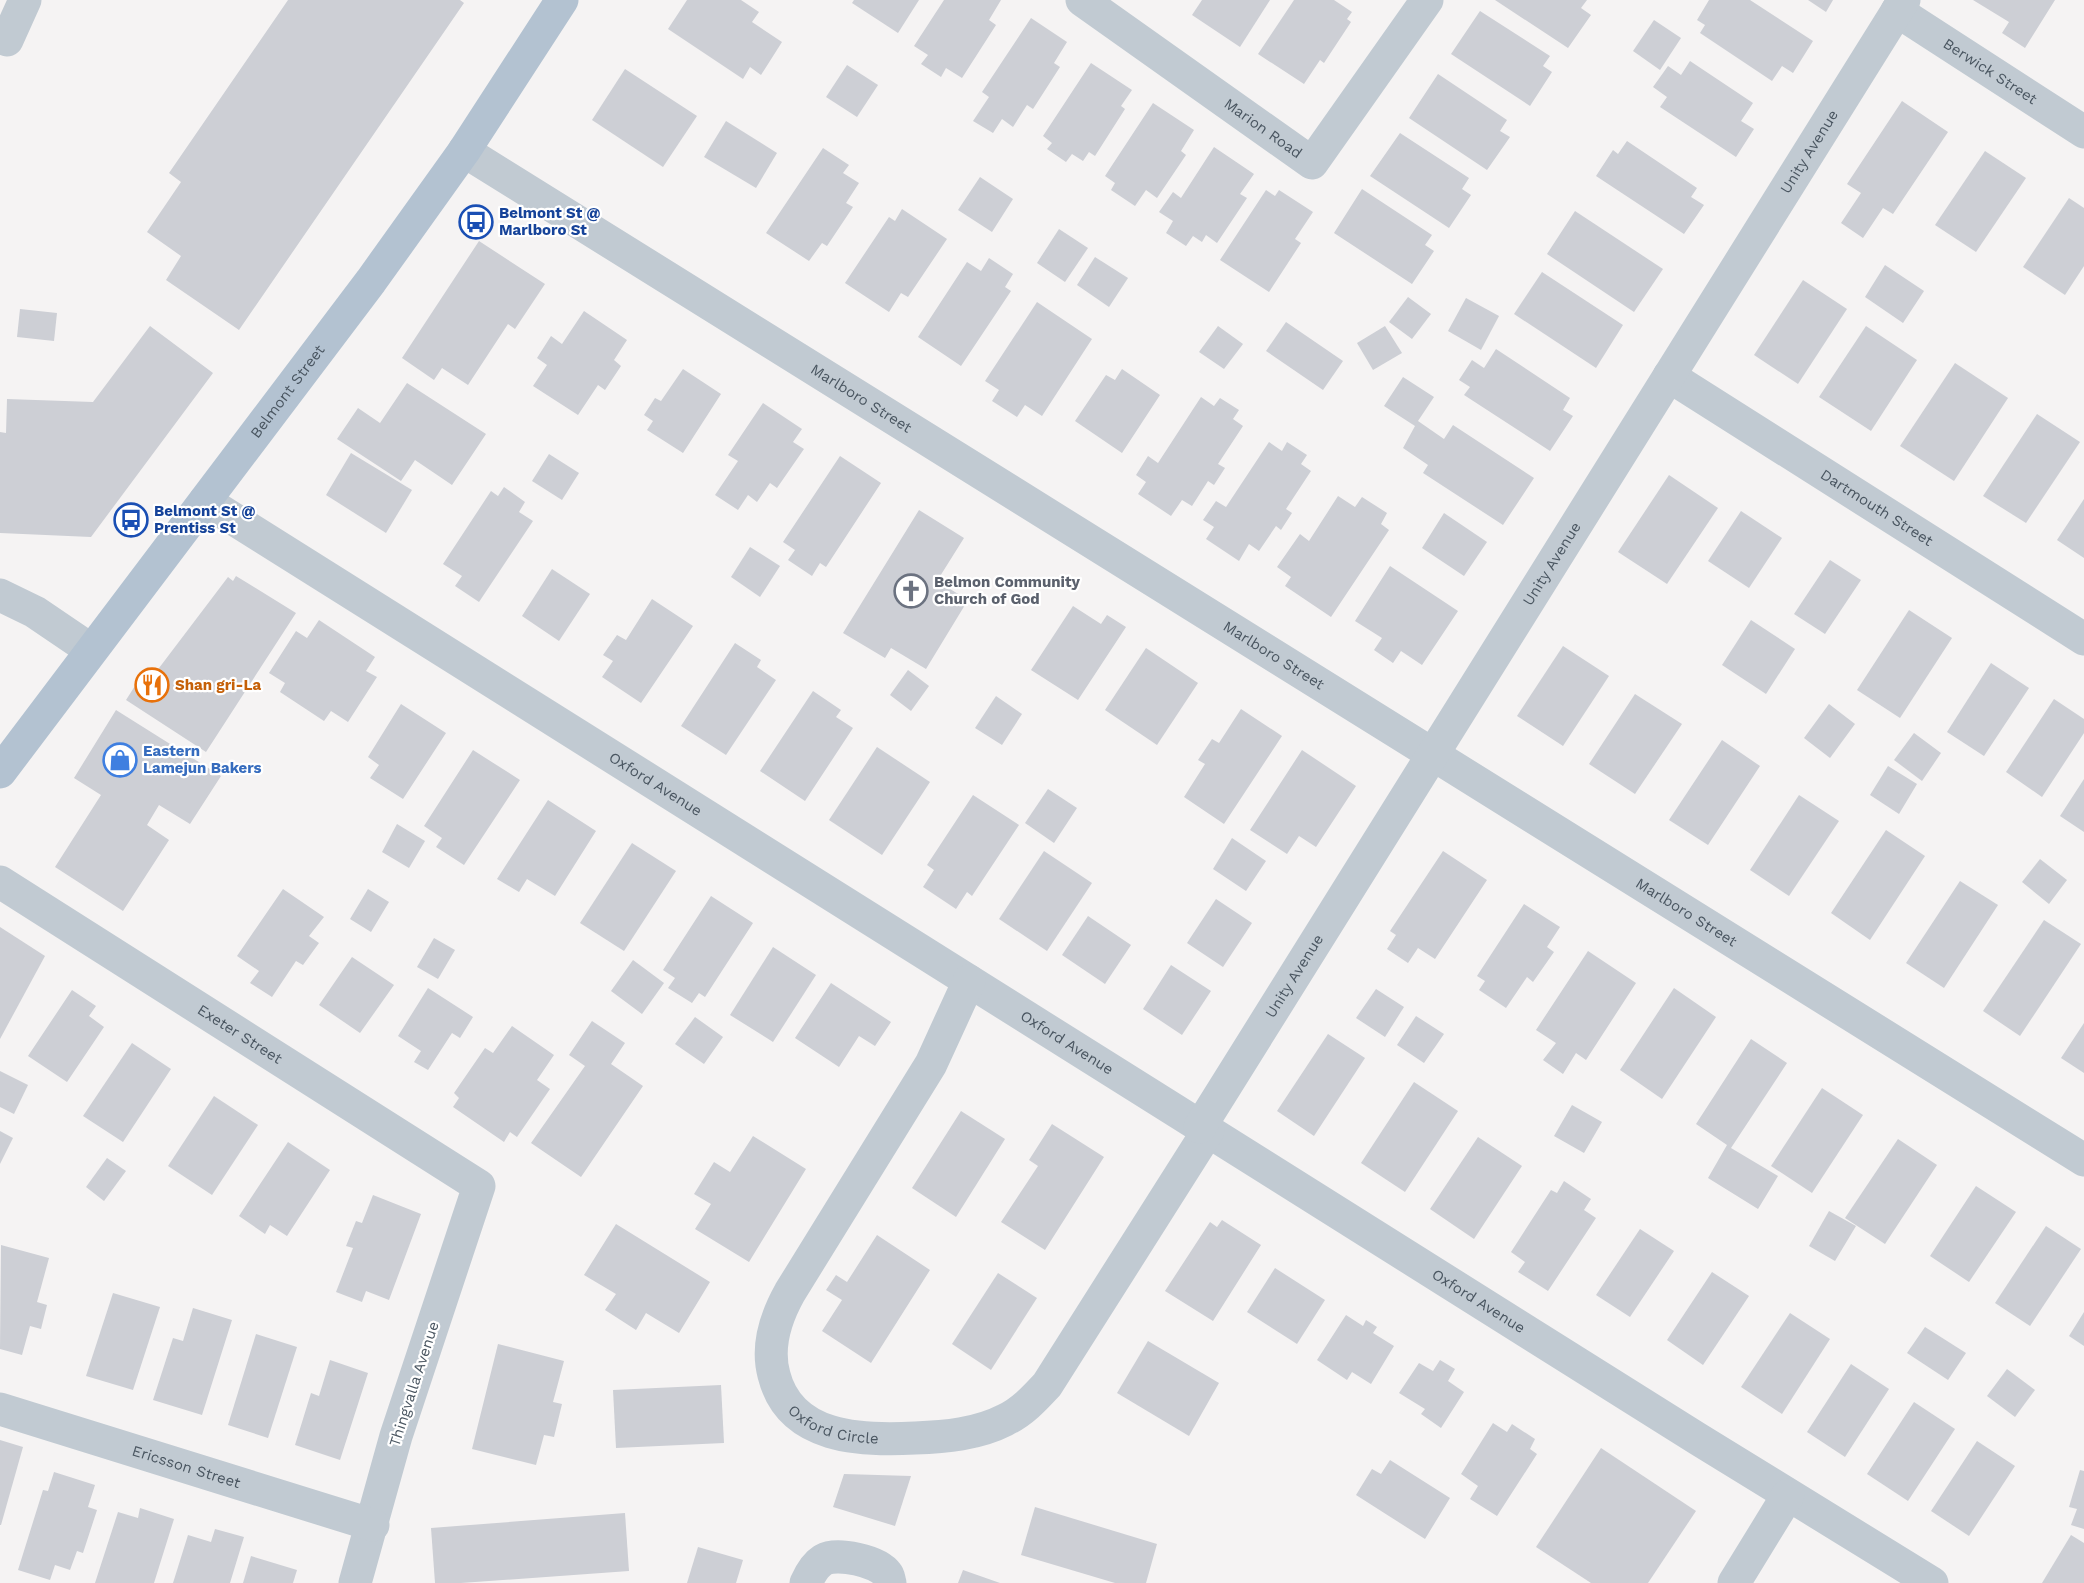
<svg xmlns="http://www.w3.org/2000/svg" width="2084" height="1583" font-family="'Work Sans',sans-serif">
<rect width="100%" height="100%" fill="#f5f3f3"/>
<g fill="#cdcfd5">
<polygon points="288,0 460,0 464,3 239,330 166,280 181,256 147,232 181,182 169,173"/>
<polygon points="687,0 741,0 759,12 752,22 782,42 761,75 750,67 743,79 668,29"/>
<polygon points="854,0 919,0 898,33 852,3"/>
<polygon points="944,0 1001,0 989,20 996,25 962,78 946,68 941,77 921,64 928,55 914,46"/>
<polygon points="1202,0 1270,0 1240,47 1192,15"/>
<polygon points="1294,0 1334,0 1352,12 1347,19 1351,22 1324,63 1320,60 1304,84 1258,54"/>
<polygon points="1495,0 1587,0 1581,8 1591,15 1568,48"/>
<polygon points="1709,0 1750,0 1813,41 1793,73 1782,66 1772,81 1700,33 1705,25 1697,20"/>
<polygon points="1808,0 1833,0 1826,12"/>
<polygon points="1973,0 2055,0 2025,48 2002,33 2009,22"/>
<polygon points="1480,11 1550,56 1543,66 1552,72 1530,106 1451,54"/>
<polygon points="1031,18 1067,42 1054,63 1060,67 1033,109 1027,105 1013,127 1002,119 993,133 973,121 989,97 982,92"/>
<polygon points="1654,20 1681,38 1660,70 1633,51"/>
<polygon points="1690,61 1753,103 1741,121 1754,129 1736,157 1660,107 1667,97 1653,87 1668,66 1681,75"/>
<polygon points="1091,63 1132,90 1121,106 1125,109 1095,156 1089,152 1083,161 1072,154 1066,162 1047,149 1052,143 1043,136"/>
<polygon points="847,65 878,85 857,117 826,97"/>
<polygon points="625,69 697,116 663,167 592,120"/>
<polygon points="1438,74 1507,120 1500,131 1510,137 1487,170 1409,118"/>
<polygon points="1902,101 1948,132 1893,214 1883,208 1863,238 1841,223 1861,193 1847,184"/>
<polygon points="1153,103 1194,130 1181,151 1186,155 1157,198 1146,190 1135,206 1111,190 1115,183 1105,176"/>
<polygon points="726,121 777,153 756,188 704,157"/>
<polygon points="1400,133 1469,178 1462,189 1471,195 1449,228 1370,176"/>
<polygon points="1627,141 1697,188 1691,197 1704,205 1684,234 1596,176 1613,150 1618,154"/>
<polygon points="1214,147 1254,174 1240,194 1247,198 1217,243 1206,235 1202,242 1193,236 1186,246 1166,233 1173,221 1159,212 1173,192 1181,198"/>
<polygon points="823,148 849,165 843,173 859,183 846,203 853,207 827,246 822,243 809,261 766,233"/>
<polygon points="1985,151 2026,178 1976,252 1935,225"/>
<polygon points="980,177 1013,199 992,232 958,210"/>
<polygon points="1362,189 1432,235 1425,245 1434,251 1412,284 1334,233"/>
<polygon points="1266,190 1275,196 1279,190 1313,212 1295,239 1301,243 1269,292 1220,260"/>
<polygon points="2069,198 2084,208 2084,266 2065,295 2023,267"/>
<polygon points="902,209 947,239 908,297 901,293 889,312 845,283 889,217 895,221"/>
<polygon points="1575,211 1663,269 1634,312 1547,254"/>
<polygon points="1059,229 1088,248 1065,282 1037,263"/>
<polygon points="479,241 545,284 515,329 508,324 468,385 442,368 434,380 402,358"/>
<polygon points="1095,257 1128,278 1109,307 1077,285"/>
<polygon points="989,258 1013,274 1005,287 1011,291 961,366 918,337 967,262 981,271"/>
<polygon points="1885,265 1924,291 1903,323 1865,297"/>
<polygon points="1542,272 1623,325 1596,368 1514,314"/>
<polygon points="1803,280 1847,309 1798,384 1754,355"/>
<polygon points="1408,297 1431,314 1412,339 1389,322"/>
<polygon points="1466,298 1499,316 1481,350 1448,331"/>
<polygon points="1037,302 1092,339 1042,416 1025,405 1017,417 992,401 999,390 985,381"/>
<polygon points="20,309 57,313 54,341 17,337"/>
<polygon points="584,311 627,340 614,360 621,366 605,390 598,385 578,415 533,386 547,365 537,358 551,336 562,344"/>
<polygon points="1286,322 1343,361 1323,390 1266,351"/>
<polygon points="150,326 213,373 91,537 0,533 0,432 6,433 7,399 93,402"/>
<polygon points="1218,326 1243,344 1224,369 1199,352"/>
<polygon points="1385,326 1402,353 1373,370 1357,343"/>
<polygon points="1866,326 1917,360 1871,431 1819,397"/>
<polygon points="1496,349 1570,398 1563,410 1573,416 1550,451 1464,395 1470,387 1459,380 1472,360 1484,368"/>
<polygon points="1955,363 2008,398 1954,481 1900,446"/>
<polygon points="683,369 721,394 683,453 647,430 653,421 644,415 655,398 661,401"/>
<polygon points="1122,369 1160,395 1122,453 1075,421 1106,375 1115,380"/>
<polygon points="1403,377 1434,397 1418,421 1444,439 1453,425 1534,478 1503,525 1423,473 1428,465 1403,448 1415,426 1384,406"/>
<polygon points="407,383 486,434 452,485 415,460 401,481 337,439 358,408 380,423"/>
<polygon points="1201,397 1214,406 1220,398 1239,410 1233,419 1243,426 1218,464 1225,468 1214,485 1208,481 1192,506 1182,500 1171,516 1138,494 1146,482 1136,475 1148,456 1158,463"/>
<polygon points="763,403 802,429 793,442 804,449 777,488 770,483 757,502 748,495 738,510 715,495 738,461 728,455"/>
<polygon points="2037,414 2080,442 2026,523 1983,496"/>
<polygon points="1269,442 1282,451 1287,442 1307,455 1301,464 1311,471 1286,509 1292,513 1281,530 1276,526 1259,551 1249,544 1239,561 1206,539 1214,527 1203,520 1216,501 1226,507"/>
<polygon points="351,453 412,490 386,533 326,495"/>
<polygon points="549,454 579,473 562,500 532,481"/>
<polygon points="840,456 881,483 826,567 820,563 812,576 788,560 795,550 783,542"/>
<polygon points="1669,475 1718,508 1667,584 1618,552"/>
<polygon points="504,487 525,502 519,512 533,521 479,602 455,586 462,576 443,564 491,491 498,496"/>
<polygon points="1338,496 1355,507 1362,497 1387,513 1381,524 1389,530 1331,617 1285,586 1291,577 1277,567 1300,534 1309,541"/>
<polygon points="2084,499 2084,558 2057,540"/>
<polygon points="919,510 964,538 937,581 968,600 926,669 891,648 885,658 843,633"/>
<polygon points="1741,511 1782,538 1749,588 1708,561"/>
<polygon points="1444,513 1487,542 1464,576 1422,548"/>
<polygon points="750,547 780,566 760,597 731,577"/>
<polygon points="1830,560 1861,580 1825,634 1794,614"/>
<polygon points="1390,566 1458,611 1422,665 1401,651 1393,663 1374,650 1382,638 1355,621"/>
<polygon points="552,569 590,594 559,641 522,616"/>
<polygon points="236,576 296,613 206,752 126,700 147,667 156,672 228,577 233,581"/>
<polygon points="652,599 693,626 641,703 602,677 613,661 603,655 617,635 626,640"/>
<polygon points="1073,606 1101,624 1107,615 1126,627 1078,700 1031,670"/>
<polygon points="1909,610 1952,638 1900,718 1857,690"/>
<polygon points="319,620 375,657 366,671 377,677 348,722 331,711 324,721 280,692 285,683 269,673 296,631 307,638"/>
<polygon points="1751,620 1795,649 1766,694 1722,665"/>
<polygon points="735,643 761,660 757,667 776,680 726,755 681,726"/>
<polygon points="1563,646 1609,676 1563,746 1517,716"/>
<polygon points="1146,648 1198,683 1157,745 1105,710"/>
<polygon points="1991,663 2029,688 1984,756 1947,732"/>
<polygon points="908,670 929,686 911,711 890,695"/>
<polygon points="813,691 841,710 836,717 853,728 805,801 760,771"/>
<polygon points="1635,694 1682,724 1635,794 1589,764"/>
<polygon points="996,696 1022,714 1002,745 975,728"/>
<polygon points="2054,699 2084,719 2084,733 2042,797 2006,772"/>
<polygon points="401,704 446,733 403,799 370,778 379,765 368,757"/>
<polygon points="1829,704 1855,724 1830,758 1804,738"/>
<polygon points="1241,709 1282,736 1224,824 1184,797 1205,764 1198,760 1212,739 1219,743"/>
<polygon points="116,710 221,776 190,824 159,805 147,825 169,840 123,911 55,867 101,795 74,778"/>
<polygon points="1914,733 1941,753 1922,781 1894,760"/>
<polygon points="1722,740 1760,766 1708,845 1669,820"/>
<polygon points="877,747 930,782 882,855 829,820"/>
<polygon points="473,750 520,780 464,865 436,847 442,838 424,826"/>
<polygon points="1302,750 1356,786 1316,847 1299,836 1287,854 1250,830"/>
<polygon points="1888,766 1917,784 1899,814 1870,795"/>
<polygon points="2084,779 2084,832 2060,816"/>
<polygon points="1048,789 1077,808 1054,843 1025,823"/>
<polygon points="973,795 1019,825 972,896 967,892 956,909 923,887 934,870 927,865"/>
<polygon points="1799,795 1839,821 1789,896 1750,870"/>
<polygon points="548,800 596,831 555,896 527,879 519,892 497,879"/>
<polygon points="397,824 425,841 409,868 382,852"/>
<polygon points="1886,830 1925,856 1870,940 1831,913"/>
<polygon points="1232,838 1266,861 1246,891 1213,869"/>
<polygon points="632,843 676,871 624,951 580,923"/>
<polygon points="1044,851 1092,883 1047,951 999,919"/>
<polygon points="1443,851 1487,880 1435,959 1418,948 1408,963 1387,949 1396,935 1390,931"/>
<polygon points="2040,859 2067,880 2049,904 2022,882"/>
<polygon points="1960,881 1998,905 1944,988 1906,963"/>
<polygon points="283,889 324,917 309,936 319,943 303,965 296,961 272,997 250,983 259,971 237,956"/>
<polygon points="368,889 389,902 371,932 350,919"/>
<polygon points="711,896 753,923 705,997 699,993 692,1003 668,988 675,978 663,970"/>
<polygon points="1216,899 1252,923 1223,967 1187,943"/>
<polygon points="1524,904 1560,927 1547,947 1554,952 1533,982 1527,977 1506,1008 1479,990 1485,981 1477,976"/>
<polygon points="1088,916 1131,945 1105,984 1062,955"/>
<polygon points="2044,920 2081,944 2020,1036 1983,1011"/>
<polygon points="0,927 45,956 0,1039"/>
<polygon points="434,938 455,950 438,979 417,967"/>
<polygon points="773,947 816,975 773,1042 730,1015"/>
<polygon points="1588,951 1636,983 1586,1060 1576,1053 1563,1074 1543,1060 1556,1043 1536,1030"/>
<polygon points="352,957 394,985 360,1033 319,1005"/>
<polygon points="633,960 664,983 642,1014 611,991"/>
<polygon points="1171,965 1211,991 1182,1035 1143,1009"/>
<polygon points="831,983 891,1022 875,1046 859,1036 839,1067 795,1038"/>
<polygon points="428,988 473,1017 460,1038 452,1033 428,1070 414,1062 421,1051 398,1036"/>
<polygon points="1674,988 1716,1017 1662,1099 1620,1070"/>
<polygon points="1376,989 1404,1007 1385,1037 1356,1018"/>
<polygon points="72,990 96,1006 89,1016 104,1027 67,1082 28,1056"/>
<polygon points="1416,1016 1444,1034 1424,1063 1397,1045"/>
<polygon points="695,1017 723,1037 704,1064 675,1044"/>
<polygon points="592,1021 625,1043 611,1064 643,1086 581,1177 531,1143 585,1066 569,1055"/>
<polygon points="2084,1023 2084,1073 2061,1058"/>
<polygon points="512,1026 554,1055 537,1080 550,1089 517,1137 510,1132 504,1142 453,1107 459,1098 454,1093 485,1048 493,1053"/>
<polygon points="1328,1034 1365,1058 1314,1136 1277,1111"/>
<polygon points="1751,1039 1787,1063 1731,1148 1778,1176 1758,1209 1708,1178 1727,1145 1696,1124"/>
<polygon points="132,1043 171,1069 123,1142 83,1116"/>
<polygon points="0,1071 28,1085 14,1114 0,1107"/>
<polygon points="1414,1082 1458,1111 1405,1192 1361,1163"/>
<polygon points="1822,1088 1863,1115 1812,1193 1771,1166"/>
<polygon points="214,1096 258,1125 212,1195 168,1166"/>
<polygon points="1572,1105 1602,1122 1584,1153 1554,1136"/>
<polygon points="961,1111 1005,1139 956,1217 912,1188"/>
<polygon points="1052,1124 1104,1157 1045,1250 1001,1222 1038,1166 1029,1160"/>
<polygon points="0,1131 13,1138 0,1164"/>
<polygon points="753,1136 806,1169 749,1262 695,1229 711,1204 694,1194 714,1162 730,1172"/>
<polygon points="1478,1137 1522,1166 1474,1239 1430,1209"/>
<polygon points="1898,1139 1937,1165 1885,1244 1845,1218"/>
<polygon points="288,1142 330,1170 287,1236 270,1225 265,1234 239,1216"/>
<polygon points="107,1158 126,1171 104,1201 86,1187"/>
<polygon points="1564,1181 1591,1199 1584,1210 1596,1218 1548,1291 1518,1272 1525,1262 1511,1252 1551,1190 1557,1193"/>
<polygon points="1976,1186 2016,1212 1969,1282 1930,1256"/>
<polygon points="373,1195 421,1214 389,1300 366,1291 362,1302 336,1292 353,1248 346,1246 356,1221 362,1223"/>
<polygon points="1829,1211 1856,1226 1835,1261 1809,1246"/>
<polygon points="1222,1220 1261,1245 1213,1321 1165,1291 1210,1222 1217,1227"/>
<polygon points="616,1224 710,1282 679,1333 646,1313 636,1330 605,1310 616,1294 584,1275"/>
<polygon points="2046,1226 2081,1249 2030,1326 1995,1303"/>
<polygon points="1640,1229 1674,1251 1630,1317 1596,1295"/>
<polygon points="877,1235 930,1270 871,1363 822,1331 842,1300 826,1290 836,1275 847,1282"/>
<polygon points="1,1245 49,1258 37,1302 47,1305 41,1329 30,1326 22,1355 0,1349"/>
<polygon points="1275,1268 1325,1300 1297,1344 1247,1312"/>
<polygon points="1712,1272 1749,1296 1703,1365 1667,1340"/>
<polygon points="998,1273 1037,1298 991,1370 952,1344"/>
<polygon points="113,1293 160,1307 133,1390 86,1376"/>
<polygon points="193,1308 232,1320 202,1415 153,1400 173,1338 183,1341"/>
<polygon points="2084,1312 2084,1346 2069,1336"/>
<polygon points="1790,1313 1830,1339 1782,1414 1741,1387"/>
<polygon points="1346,1315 1363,1326 1366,1320 1377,1327 1373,1333 1394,1346 1371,1384 1352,1372 1347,1380 1317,1360"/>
<polygon points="1925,1327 1966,1353 1948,1380 1907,1353"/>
<polygon points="256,1334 297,1347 268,1438 228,1425"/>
<polygon points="1148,1341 1219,1383 1189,1436 1117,1393"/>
<polygon points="498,1344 564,1361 553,1402 562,1404 554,1437 544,1435 536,1465 472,1449"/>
<polygon points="330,1360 368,1373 340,1460 295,1445 311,1393 319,1396"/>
<polygon points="1440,1360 1455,1369 1448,1381 1464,1392 1441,1428 1421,1414 1425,1409 1399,1393 1419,1363 1433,1371"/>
<polygon points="1851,1364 1889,1389 1845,1457 1807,1432"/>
<polygon points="2007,1369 2035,1390 2015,1417 1987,1396"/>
<polygon points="721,1385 724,1443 616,1448 613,1390"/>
<polygon points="1914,1402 1955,1429 1908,1501 1867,1474"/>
<polygon points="1493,1423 1507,1432 1512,1424 1535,1439 1530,1449 1537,1454 1497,1516 1470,1499 1478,1486 1461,1474"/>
<polygon points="0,1440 23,1447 1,1525 0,1525"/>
<polygon points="1977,1441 2015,1466 1969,1536 1931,1511"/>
<polygon points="1601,1448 1696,1511 1648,1583 1591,1583 1536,1547"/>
<polygon points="1390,1460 1450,1498 1425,1539 1356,1495 1372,1469 1381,1474"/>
<polygon points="2080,1470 2084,1471 2084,1529 2071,1525 2077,1509 2069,1507"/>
<polygon points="54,1472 95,1485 88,1507 97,1510 83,1553 77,1551 70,1570 55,1565 50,1580 18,1570 43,1490 48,1491"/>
<polygon points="844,1474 911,1476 895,1526 833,1507"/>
<polygon points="1035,1507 1157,1544 1146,1583 1115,1583 1021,1555"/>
<polygon points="140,1508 174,1519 154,1583 95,1583 118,1512 138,1518"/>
<polygon points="625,1513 629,1571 461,1583 435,1583 431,1528"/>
<polygon points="215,1529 244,1537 230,1583 173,1583 188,1535 211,1542"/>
<polygon points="2071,1535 2084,1543 2084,1583 2042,1583"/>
<polygon points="698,1547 743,1560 736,1583 687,1583"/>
<polygon points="251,1556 297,1570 293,1583 243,1583"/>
<polygon points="963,1570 1000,1583 958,1583"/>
</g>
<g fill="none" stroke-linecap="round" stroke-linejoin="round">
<g stroke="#c1cad2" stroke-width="33">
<path id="s1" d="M 1082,0 L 1312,163 L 1427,0"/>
<path id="s2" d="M 1897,11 L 2084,132"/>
<polyline points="7,40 25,0"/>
<path id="s3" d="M 464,151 L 2084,1160"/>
<path id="s4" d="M 1669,376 L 2084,639"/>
<path id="s5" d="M 205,501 L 1698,1439 L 1932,1583"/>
<polyline points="0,595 35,612 91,650"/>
<path id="s6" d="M 0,882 L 479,1186 L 396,1436 L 355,1583"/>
<path id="s7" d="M 969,981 L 931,1064 L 790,1292 C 776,1317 766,1346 774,1375 C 790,1439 861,1441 915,1438 C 945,1437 978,1434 1005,1420 C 1022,1412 1034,1399 1047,1385 L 1208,1131"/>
<path id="s8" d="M 1200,1127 L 1904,0"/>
<path id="s9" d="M 0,1409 L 373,1525"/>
<path d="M 806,1583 C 810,1574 815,1565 823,1560 C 837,1552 878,1561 887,1574 C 889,1576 889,1580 890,1583"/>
<polyline points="1734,1583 1788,1495"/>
</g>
<path stroke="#b3c2d1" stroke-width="33" id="s10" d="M 0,772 L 371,281 L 464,151 L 562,0"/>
</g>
<defs>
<symbol id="bus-ring" viewBox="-11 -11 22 22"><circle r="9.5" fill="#fff" stroke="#1a4fb4" stroke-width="1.5"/><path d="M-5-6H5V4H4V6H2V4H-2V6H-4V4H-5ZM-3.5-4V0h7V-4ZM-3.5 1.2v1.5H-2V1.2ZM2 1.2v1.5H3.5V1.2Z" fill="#1a4fb4"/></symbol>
<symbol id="church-ring" viewBox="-11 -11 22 22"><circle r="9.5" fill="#fff" stroke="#6b7280" stroke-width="1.5"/><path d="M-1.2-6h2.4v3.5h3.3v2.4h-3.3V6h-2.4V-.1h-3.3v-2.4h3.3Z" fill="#6b7280"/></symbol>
<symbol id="restaurant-ring" viewBox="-11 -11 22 22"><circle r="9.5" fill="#fff" stroke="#e8710a" stroke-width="1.5"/><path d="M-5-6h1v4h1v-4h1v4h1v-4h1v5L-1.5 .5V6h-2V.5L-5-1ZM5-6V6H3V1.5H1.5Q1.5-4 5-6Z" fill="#e8710a"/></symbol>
<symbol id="shop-ring" viewBox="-11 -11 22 22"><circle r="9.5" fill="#fff" stroke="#3f7fe0" stroke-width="1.5"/><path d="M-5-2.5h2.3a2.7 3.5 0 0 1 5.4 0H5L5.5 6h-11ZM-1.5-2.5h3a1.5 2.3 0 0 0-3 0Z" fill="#3f7fe0"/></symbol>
</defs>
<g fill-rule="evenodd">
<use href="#bus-ring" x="457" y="203" width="38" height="38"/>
<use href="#bus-ring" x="112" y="501" width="38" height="38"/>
<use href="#church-ring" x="892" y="572" width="38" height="38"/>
<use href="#restaurant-ring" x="133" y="666" width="38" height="38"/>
<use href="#shop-ring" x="101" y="741" width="38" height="38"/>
</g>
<g text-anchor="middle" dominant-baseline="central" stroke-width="4.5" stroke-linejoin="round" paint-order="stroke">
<g font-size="15" fill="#4a5661" stroke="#fff">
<text stroke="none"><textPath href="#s2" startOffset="111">Berwick Street</textPath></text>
<text stroke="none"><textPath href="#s1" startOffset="222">Marion Road</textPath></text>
<text stroke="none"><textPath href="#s8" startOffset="1150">Unity Avenue</textPath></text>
<text stroke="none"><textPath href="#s10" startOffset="477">Belmont Street</textPath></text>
<text stroke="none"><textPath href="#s3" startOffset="468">Marlboro Street</textPath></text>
<text stroke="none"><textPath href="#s4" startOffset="246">Dartmouth Street</textPath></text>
<text stroke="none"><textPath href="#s8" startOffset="664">Unity Avenue</textPath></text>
<text stroke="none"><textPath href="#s3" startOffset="954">Marlboro Street</textPath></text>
<text stroke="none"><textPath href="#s5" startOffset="532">Oxford Avenue</textPath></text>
<text stroke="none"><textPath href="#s3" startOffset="1440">Marlboro Street</textPath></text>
<text stroke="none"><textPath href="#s8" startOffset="178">Unity Avenue</textPath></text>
<text stroke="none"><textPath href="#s6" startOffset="284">Exeter Street</textPath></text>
<text stroke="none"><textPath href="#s5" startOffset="1018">Oxford Avenue</textPath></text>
<text stroke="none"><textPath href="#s5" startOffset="1504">Oxford Avenue</textPath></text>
<text transform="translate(414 1384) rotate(-72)">Thingvalla Avenue</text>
<text stroke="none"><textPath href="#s7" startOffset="531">Oxford Circle</textPath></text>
<text stroke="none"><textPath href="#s9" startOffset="195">Ericsson Street</textPath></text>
</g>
<g font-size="15" font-weight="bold" fill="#164399" stroke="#fff" text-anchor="start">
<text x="499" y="213">Belmont St @<tspan x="499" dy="17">Marlboro St</tspan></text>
<text x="154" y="511">Belmont St @<tspan x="154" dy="17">Prentiss St</tspan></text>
</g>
<g font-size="15" font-weight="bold" fill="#5b616d" stroke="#fff" text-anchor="start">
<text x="934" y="582">Belmon Community<tspan x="934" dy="17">Church of God</tspan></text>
</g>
<g font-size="15" font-weight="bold" fill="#c56008" stroke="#fff" text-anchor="start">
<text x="175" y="685">Shan gri-La</text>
</g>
<g font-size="15" font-weight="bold" fill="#366cbe" stroke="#fff" text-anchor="start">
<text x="143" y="751">Eastern<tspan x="143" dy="17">Lamejun Bakers</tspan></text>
</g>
</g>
</svg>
